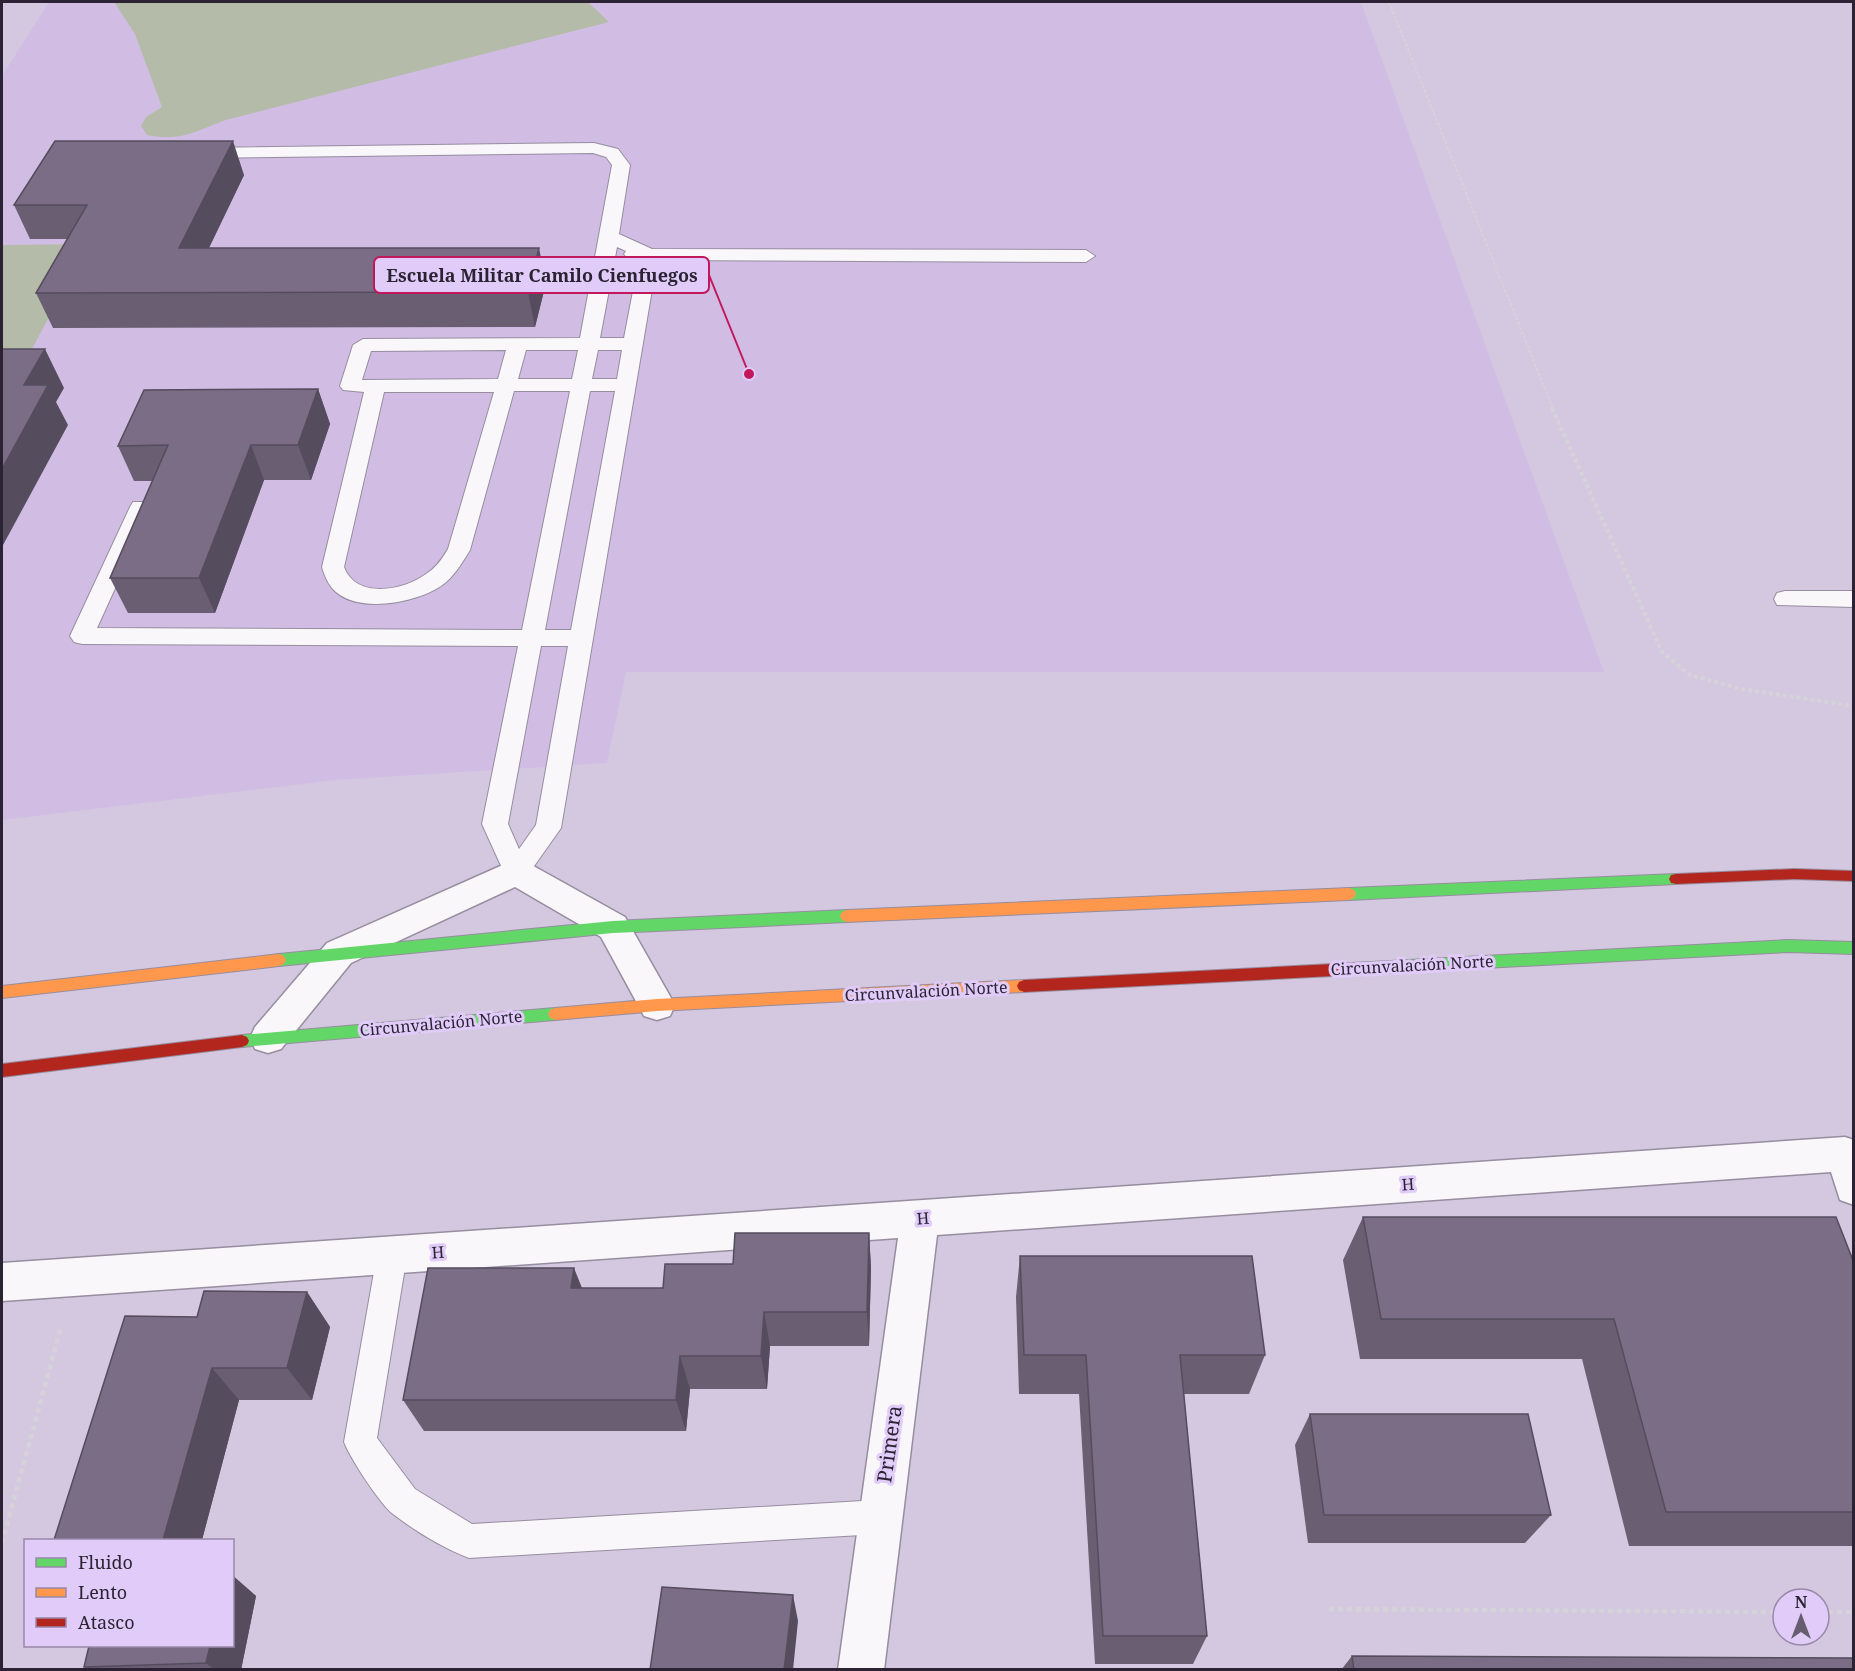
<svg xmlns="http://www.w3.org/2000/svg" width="1855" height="1671" font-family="'Noto Serif',serif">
<rect width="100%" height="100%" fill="#d4c8e0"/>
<polygon fill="#d1bde4" points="49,2 1361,2 1604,672 626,672 607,763 336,780 2,820 2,76"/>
<g fill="#b4bba8">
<path d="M 114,2 L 588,2 L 609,22 L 226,120 C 195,131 182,142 147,135 L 141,126 L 146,117 L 162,107 L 135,34 Z"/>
<polygon points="88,244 25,362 2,362 2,245"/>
</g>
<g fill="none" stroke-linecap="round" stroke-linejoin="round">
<defs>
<g id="lane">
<path d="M 594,143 L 618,149 L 630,165 L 619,234 L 652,249 L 1086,250 L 1095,256 L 1086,262 L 657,260 L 561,828 L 525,879 L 516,882 L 507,879 L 482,824 L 518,646 L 82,644 L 74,642 L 70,636 L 130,507 L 133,502 L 149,502 L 152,507 L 97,628 L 522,630 L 570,391 L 514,391 L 470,550 C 462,563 454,577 441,586 C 416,603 355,615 332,588 C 327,582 324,574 322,567 L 364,392 L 343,390 L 340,386 L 353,345 L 363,339 L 580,338 L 612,165 L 606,157 L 593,153 L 203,158 L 194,153 L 203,148 ZM 617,247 L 626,251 L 624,254 L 627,258 L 639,260 L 624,338 L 600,338 ZM 506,350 L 498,379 L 362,380 L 371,351 ZM 526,350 L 578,350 L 572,379 L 518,379 ZM 598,350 L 622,350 L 617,379 L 592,379 ZM 590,391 L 615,391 L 571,630 L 545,630 ZM 384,392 L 494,392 L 448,549 C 442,559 436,568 426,574 C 403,591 356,599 344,567 ZM 541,646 L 568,646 L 536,825 L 519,849 L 508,824 Z"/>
<polygon points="1785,591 1854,591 1854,607 1777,605 1774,599 1777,593"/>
<path d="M 392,1241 L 403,1245 L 407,1255 L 377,1438 L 415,1489 L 472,1524 L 879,1500 L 891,1505 L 896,1517 L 891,1529 L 879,1534 L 469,1558 C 443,1548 415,1531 393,1514 C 380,1504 350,1458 344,1442 L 377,1255 L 381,1245 Z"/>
</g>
<g id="street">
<polygon points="516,859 528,863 625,917 675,1005 670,1016 657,1020 644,1016 601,937 515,887 351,963 281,1049 268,1053 255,1049 250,1038 255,1027 327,943"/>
<polygon points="1845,1137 1854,1140 1854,1205 1840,1200 1831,1172 937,1235 884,1670 838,1670 898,1238 2,1301 2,1263"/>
</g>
<g id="fast">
<polygon points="1676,874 1681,875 1683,879 1681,883 1676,884 1349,900 1344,898 1342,894 1344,890 1349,888"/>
<polygon points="847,910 852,912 854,916 852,920 847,922 613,933 279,966 274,964 272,960 274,956 279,954 613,921"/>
<polygon points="1788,940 1854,942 1854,954 1788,952 1352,975 1347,973 1345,969 1347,965 1352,963"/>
<polygon points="555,1008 560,1010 562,1014 560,1018 555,1020 242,1047 237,1045 235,1041 237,1037 242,1035"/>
</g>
<g id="slow">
<polygon points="1349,888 1354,890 1356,894 1354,898 1349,900 847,922 842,920 840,916 842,912 847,910"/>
<polygon points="279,954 284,956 286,960 284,964 279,966 2,998 2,986"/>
<polygon points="1024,980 1029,982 1031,986 1029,990 1024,992 657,1011 555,1020 550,1018 548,1014 550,1010 555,1008 657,999"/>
</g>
<g id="jam">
<polygon points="1794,869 1854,871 1854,881 1794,879 1676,884 1671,883 1669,879 1671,875 1676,874"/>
<polygon points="1352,963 1357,965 1359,969 1357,973 1352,975 1024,992 1019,990 1017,986 1019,982 1024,980"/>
<polygon points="242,1035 247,1037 249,1041 247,1045 242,1047 2,1077 2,1064"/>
</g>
</defs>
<use href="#lane" stroke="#968d9f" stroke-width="2"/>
<use href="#street" stroke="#968d9f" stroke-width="3"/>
<use href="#fast" stroke="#968d9f" stroke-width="2"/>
<use href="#slow" stroke="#968d9f" stroke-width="2"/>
<use href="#jam" stroke="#968d9f" stroke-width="2"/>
<polyline stroke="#d6d2d9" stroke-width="2" stroke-dasharray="3 2" stroke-linecap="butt" points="1389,2 1553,409"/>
<polyline stroke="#d6d2d9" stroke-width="4" stroke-dasharray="4 3" stroke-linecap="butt" points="1552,408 1662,652 1690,675 1741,689 1854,706"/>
<g stroke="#d6d2d9" stroke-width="4.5" stroke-dasharray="5 4" stroke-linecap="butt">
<polyline points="2,1543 61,1327"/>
<polyline points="1329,1609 1783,1612"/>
<polyline points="1819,1612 1854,1612"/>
</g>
<use href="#lane" fill="#f9f7fa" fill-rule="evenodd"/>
<use href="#street" fill="#f9f7fa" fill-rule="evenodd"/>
<use href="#fast" fill="#63d668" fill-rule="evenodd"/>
<use href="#slow" fill="#ff974d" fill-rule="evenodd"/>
<use href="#jam" fill="#b3261e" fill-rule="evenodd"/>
</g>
<g fill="#695e72">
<polygon points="244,175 209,248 546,283 535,327 53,328 36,293 67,239 30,239 14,205"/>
<polygon points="318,389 330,424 311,480 264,480 215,613 128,613 110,578 153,481 134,481 118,446"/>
<polygon points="1363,1217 1854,1263 1854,1546 1629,1546 1582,1359 1360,1359 1343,1260"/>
<polygon points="869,1233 871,1268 869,1346 770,1346 767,1389 690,1389 686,1431 424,1431 403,1400 582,1288 663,1288"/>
<polygon points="1020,1256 1265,1355 1249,1394 1184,1394 1207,1636 1193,1664 1095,1664 1079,1394 1019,1394 1016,1297"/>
<polygon points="307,1292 330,1327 312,1400 239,1400 202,1540 54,1540 197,1317"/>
<polygon points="1310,1414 1551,1515 1525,1543 1308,1543 1295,1445"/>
<polygon points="232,1575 256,1596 241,1670 88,1670 84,1667 232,1646"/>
<polygon points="1352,1656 1854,1670 1341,1670"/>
</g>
<g fill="#554c5d">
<polygon points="233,141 244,175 192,283 179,248"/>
<polygon points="539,248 546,283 535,327 528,292"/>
<polygon points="45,349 64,388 56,402 68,425 2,547 2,469 24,385"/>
<polygon points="318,389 330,424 311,480 298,445"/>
<polygon points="251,445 264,480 215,613 199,578"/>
<polygon points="869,1233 871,1268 869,1346 867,1312"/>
<polygon points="574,1268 588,1303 571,1288"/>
<polygon points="307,1292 330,1327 312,1400 287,1368"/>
<polygon points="764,1312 770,1346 767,1389 761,1356"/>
<polygon points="680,1356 690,1389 686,1431 676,1400"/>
<polygon points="212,1368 239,1400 202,1540 163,1540"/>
<polygon points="232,1575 256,1596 241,1670 215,1670 206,1663 210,1646 232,1646"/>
<polygon points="793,1595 798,1621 793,1670 784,1670"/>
</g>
<g fill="#7a6d85" stroke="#554c5d" stroke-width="1.5">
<polygon points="55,141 233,141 179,248 539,248 528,292 36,293 87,205 14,205"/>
<polygon points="2,349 45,349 24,385 48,385 2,469"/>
<polygon points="318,389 298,445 251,445 199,578 110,578 168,445 118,446 144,390"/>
<polygon points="1363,1217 1836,1217 1854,1263 1854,1512 1666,1512 1614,1319 1381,1319"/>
<polygon points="735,1233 869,1233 867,1312 764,1312 761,1356 680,1356 676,1400 403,1400 428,1268 574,1268 571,1288 663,1288 665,1264 733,1264"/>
<polygon points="1020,1256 1252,1256 1265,1355 1180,1355 1207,1636 1103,1636 1086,1355 1024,1355"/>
<polygon points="204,1291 307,1292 287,1368 212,1368 163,1540 54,1540 125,1316 197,1317"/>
<polygon points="1310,1414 1528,1414 1551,1515 1324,1515"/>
<polygon points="662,1587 793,1595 784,1670 650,1670"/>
<polygon points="89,1646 210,1646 206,1663 84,1667"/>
<polygon points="1352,1656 1854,1658 1854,1670 1354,1670"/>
<rect x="974" y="1669" width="117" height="1"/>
</g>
<g text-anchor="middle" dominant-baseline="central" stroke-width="6" stroke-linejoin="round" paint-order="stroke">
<g font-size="16" fill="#2b2333" stroke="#e1cbf8">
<text transform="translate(1412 965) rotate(-3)">Circunvalación Norte</text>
<text transform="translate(926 991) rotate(-3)">Circunvalación Norte</text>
<text transform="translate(441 1023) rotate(-5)">Circunvalación Norte</text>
<text transform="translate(1408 1184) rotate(-4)">H</text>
<text transform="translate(923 1218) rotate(-4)">H</text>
<text transform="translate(438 1252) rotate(-4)">H</text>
</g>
<g font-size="20" fill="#2b2333" stroke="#e1cbf8">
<text transform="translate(889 1444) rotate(-82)">Primera</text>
</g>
</g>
<path fill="none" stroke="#c2185b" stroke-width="2" d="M749 374L709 275"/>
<circle fill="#c2185b" stroke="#e1cbf8" stroke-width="2" cx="749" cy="374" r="6"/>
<rect fill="#e1cbf8" stroke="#c2185b" stroke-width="2" x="374" y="257" width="335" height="36" rx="6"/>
<g font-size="18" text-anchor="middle" font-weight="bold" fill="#2b2333">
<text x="542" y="282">Escuela Militar Camilo Cienfuegos</text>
</g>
<rect width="1855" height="1671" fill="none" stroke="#2b2333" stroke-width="6"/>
<rect x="24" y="1539" width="210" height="108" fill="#e1cbf8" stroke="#9888a9" stroke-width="1.5"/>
<rect x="36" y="1558" width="30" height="9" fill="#63d668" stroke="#9888a9" stroke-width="1.5"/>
<text x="78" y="1569" font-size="18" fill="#2b2333">Fluido</text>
<rect x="36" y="1588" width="30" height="9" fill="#ff974d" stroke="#9888a9" stroke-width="1.5"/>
<text x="78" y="1599" font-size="18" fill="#2b2333">Lento</text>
<rect x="36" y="1618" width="30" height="9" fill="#b3261e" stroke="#9888a9" stroke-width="1.5"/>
<text x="78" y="1629" font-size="18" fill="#2b2333">Atasco</text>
<g transform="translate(1801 1617)"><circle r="28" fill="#e1cbf8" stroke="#9888a9" stroke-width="1.5"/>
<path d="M0-4.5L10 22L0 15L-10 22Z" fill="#665d70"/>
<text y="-9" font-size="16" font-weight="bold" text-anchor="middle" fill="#2b2333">N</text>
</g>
</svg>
